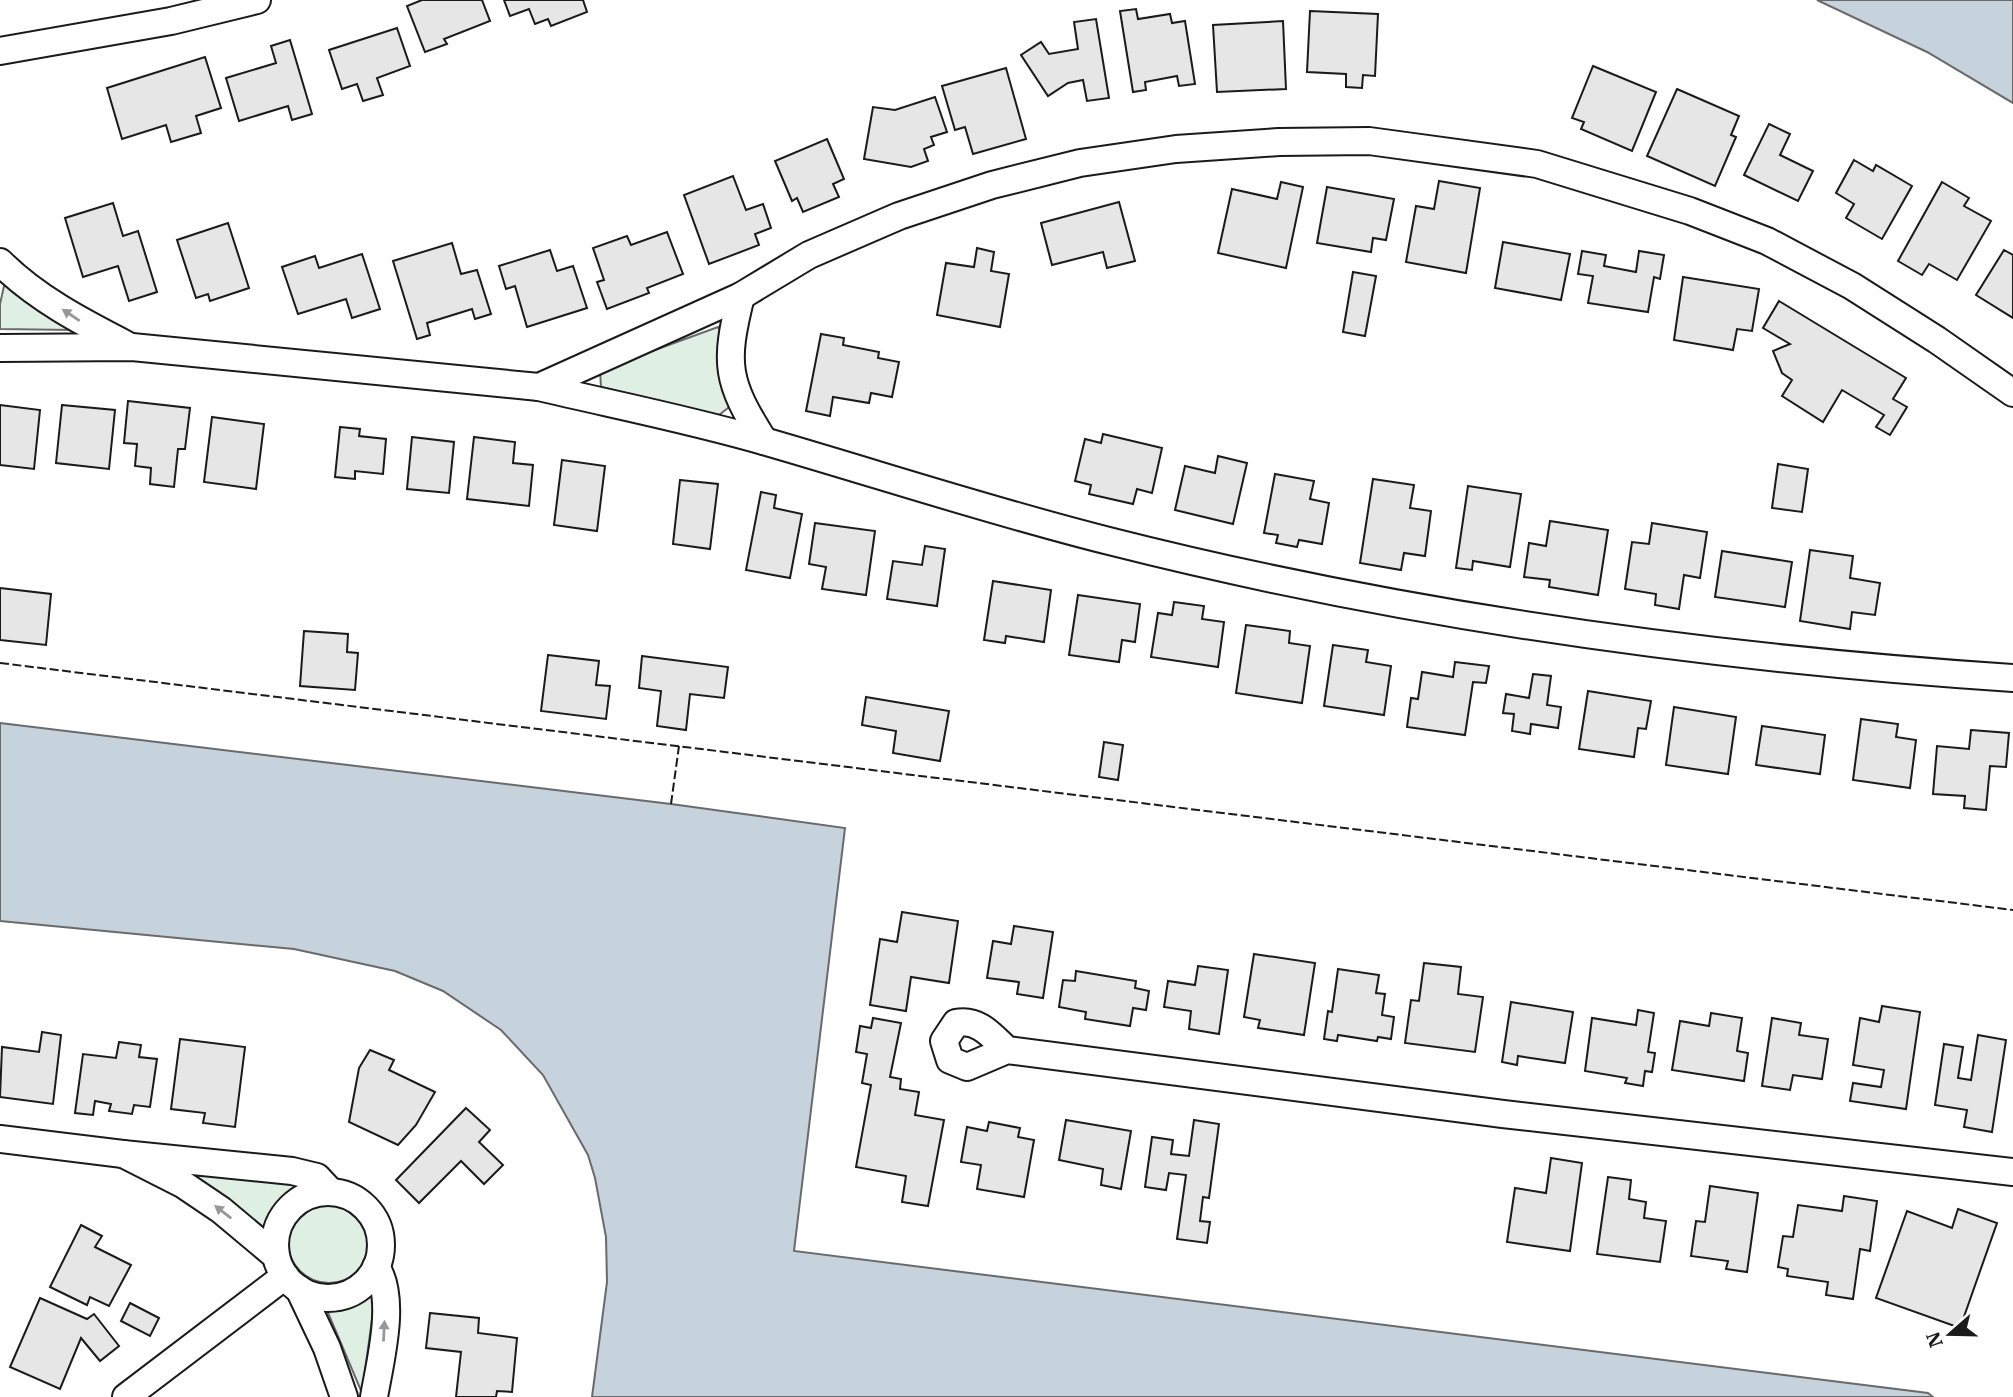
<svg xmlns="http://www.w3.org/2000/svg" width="2013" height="1397" font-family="'IBM Plex Serif',serif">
<rect width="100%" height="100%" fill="#fff"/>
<g fill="#e0efe3" stroke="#6a6a6a" stroke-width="2">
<polygon points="6,277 72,330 0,329 0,304"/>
<polygon points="718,327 725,341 733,404 719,415 601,387 600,370"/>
<polygon points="191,1170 297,1185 274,1209 266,1231 189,1178"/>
<circle cx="329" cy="1242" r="41"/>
<polygon points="376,1290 362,1393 326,1308 347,1309"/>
</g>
<g fill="#c6d2dc" stroke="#6a6a6a" stroke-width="2">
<polygon points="1817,0 2013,0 2013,103 1927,52"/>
<polygon points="0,723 671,804 845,828 794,1251 1928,1393 1933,1397 592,1397 607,1282 606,1237 595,1178 588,1155 543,1075 501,1030 443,991 395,971 294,949 0,921"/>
</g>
<g fill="#e6e6e6" stroke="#1a1a1a" stroke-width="2">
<polygon points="422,0 482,0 490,21 444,39 447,44 425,52 407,6"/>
<polygon points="504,0 583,0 587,12 551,26 548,19 535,24 529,9 510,16"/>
<polygon points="1136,9 1138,19 1170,14 1172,23 1185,21 1195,84 1179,86 1177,76 1145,82 1146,90 1133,92 1120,11"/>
<polygon points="1310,11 1378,14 1375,76 1363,75 1362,88 1346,87 1346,74 1307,72"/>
<polygon points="1096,19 1109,98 1087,101 1083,80 1068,83 1048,96 1021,55 1041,42 1049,54 1078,49 1074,22"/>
<polygon points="1283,21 1286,89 1217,92 1213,25"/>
<polygon points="397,28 410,66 377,78 383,95 363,101 357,84 342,89 329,50"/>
<polygon points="290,40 312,114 292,120 288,106 239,121 226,78 276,63 271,46"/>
<polygon points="205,57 221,108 196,116 201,133 171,142 166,125 122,139 107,88"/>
<polygon points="1593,66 1656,92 1632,151 1581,129 1584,122 1572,118"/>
<polygon points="1006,68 1026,139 973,154 965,127 955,130 942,86"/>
<polygon points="1677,89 1739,116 1731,135 1736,137 1715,186 1647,156"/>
<polygon points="935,97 947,132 931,137 934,145 924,149 928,161 911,167 864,159 873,107 895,110"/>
<polygon points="1769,124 1790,134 1780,155 1813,171 1798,201 1744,175"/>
<polygon points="827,139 844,179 833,184 839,197 803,212 797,198 792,201 775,161"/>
<polygon points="1854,160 1873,171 1876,165 1912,186 1882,239 1846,218 1854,204 1836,193"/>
<polygon points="733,176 746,210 763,204 771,228 755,234 759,245 709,264 684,195"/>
<polygon points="1439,181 1480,188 1466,273 1406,262 1416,206 1434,209"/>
<polygon points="1281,182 1303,187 1286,268 1218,253 1232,189 1277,199"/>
<polygon points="1942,182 1969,198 1964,206 1991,221 1957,280 1929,264 1922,275 1898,261"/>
<polygon points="1327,187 1394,199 1386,240 1373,238 1371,252 1317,243"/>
<polygon points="1119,202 1135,261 1107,268 1103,252 1052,265 1041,223"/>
<polygon points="113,203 123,236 138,231 157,292 129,301 118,266 83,277 65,218"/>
<polygon points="228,223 249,288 210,301 208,294 196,298 177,240"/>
<polygon points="667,232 683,274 647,288 649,293 607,309 597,282 604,280 593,248 627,236 631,245"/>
<polygon points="1503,242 1570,254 1561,300 1495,288"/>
<polygon points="452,243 461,274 477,270 491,314 475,319 472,309 427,323 430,335 417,339 393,261"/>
<polygon points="977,248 994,252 991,271 1009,274 1000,327 937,315 946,263 974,267"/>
<polygon points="550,250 557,271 573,266 587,308 527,327 515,286 506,289 499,266"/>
<polygon points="2004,250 2013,255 2013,318 1976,295"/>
<polygon points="1582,251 1606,255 1604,266 1636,272 1639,251 1664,255 1660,279 1654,277 1648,312 1588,303 1593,276 1578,274"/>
<polygon points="362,254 380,309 352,318 346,299 298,314 282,267 315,256 319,268"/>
<polygon points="1353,272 1376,276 1365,336 1343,332"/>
<polygon points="1683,277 1759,289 1752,331 1737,329 1733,350 1674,340"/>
<polygon points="1779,301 1906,378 1893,399 1907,407 1890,435 1876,427 1884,415 1842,390 1823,422 1782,396 1792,380 1782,373 1773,351 1790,344 1763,328"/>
<polygon points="821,334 844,338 843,345 879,352 878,358 899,362 892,397 871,393 869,403 833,397 830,416 806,411"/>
<polygon points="128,401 190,408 185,449 178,449 174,487 150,484 151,468 135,466 137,444 124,443"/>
<polygon points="0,405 40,410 34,469 0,465"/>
<polygon points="62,405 115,410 109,469 56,463"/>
<polygon points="212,417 264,424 256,489 204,482"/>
<polygon points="340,427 360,429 359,436 386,439 383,474 355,471 355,479 335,477"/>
<polygon points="1103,434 1162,448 1152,493 1137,489 1133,504 1089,494 1091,485 1075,481 1085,439 1101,443"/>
<polygon points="412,437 454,442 449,493 407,489"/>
<polygon points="474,437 515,442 513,463 533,465 529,506 467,499"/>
<polygon points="1218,456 1247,463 1233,524 1175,510 1185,466 1215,473"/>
<polygon points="562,460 605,466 597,531 554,525"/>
<polygon points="1778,464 1808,469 1802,512 1772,508"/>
<polygon points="1275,474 1314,481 1310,499 1329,503 1322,544 1299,540 1297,547 1276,543 1278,535 1264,533"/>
<polygon points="1373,479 1414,485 1410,508 1431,511 1425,556 1404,553 1401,570 1360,563"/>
<polygon points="680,480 718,484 710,549 673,544"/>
<polygon points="1468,486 1521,494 1510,567 1473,561 1472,570 1456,568"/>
<polygon points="761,492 776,495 774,508 802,514 790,578 746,570"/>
<polygon points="1550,521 1608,530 1598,595 1549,587 1550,580 1524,577 1529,543 1546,546"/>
<polygon points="815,523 875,531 866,595 822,589 826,567 809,564"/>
<polygon points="1652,523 1707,532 1700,578 1684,575 1679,609 1655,605 1656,594 1625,589 1632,542 1649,544"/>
<polygon points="925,546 945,549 937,606 887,599 893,561 922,565"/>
<polygon points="1810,550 1853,556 1850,578 1880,583 1875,615 1852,612 1850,629 1800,621"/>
<polygon points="1722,551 1792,562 1785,607 1715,597"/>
<polygon points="993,581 1051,590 1044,642 1006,636 1005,643 984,640"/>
<polygon points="0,588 51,594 46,645 0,640"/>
<polygon points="1078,595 1140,604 1135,642 1122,640 1119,662 1069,655"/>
<polygon points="1174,602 1204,606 1202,619 1224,622 1218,667 1151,657 1158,613 1172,615"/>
<polygon points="1246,625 1290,631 1289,643 1310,646 1302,703 1236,693"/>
<polygon points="304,631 348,634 347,652 358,653 355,690 300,686"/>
<polygon points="1333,645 1368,650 1366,662 1391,666 1384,715 1324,706"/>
<polygon points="548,655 599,661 596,685 610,686 606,719 541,711"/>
<polygon points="642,656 728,667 724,698 690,694 686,730 657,726 661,691 639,688"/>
<polygon points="1455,662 1489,666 1486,683 1473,682 1465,735 1407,727 1411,698 1418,699 1422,672 1453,677"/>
<polygon points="1533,674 1551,676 1547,705 1561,707 1558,728 1531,724 1530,734 1512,731 1514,714 1503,713 1506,694 1529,698"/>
<polygon points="1588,691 1651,701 1646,729 1638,728 1634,757 1579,749"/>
<polygon points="866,697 949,711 940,761 893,753 896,731 862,725"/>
<polygon points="1674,707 1736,717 1728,774 1666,765"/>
<polygon points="1861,719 1898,724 1896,737 1916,740 1910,788 1853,780"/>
<polygon points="1762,726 1825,735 1820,774 1756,765"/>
<polygon points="1971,730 2009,733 2006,767 1990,766 1986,810 1964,808 1965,796 1933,794 1937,746 1969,749"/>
<polygon points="1104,742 1123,745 1118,780 1099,777"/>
<polygon points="902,912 958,921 949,983 911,977 906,1011 870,1005 880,939 897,942"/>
<polygon points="1014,926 1053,932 1043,998 1017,994 1019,982 987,978 993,941 1011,944"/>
<polygon points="1254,954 1315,963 1304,1035 1258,1028 1260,1020 1244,1017"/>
<polygon points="1424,963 1461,967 1458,994 1483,997 1475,1052 1405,1043 1411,1000 1419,1001"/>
<polygon points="1198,966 1228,970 1219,1034 1189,1029 1191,1011 1164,1007 1168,981 1195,985"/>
<polygon points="1338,969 1379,975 1376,993 1385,994 1382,1015 1394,1017 1391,1039 1378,1037 1377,1041 1338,1035 1337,1041 1324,1039 1328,1011 1332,1012"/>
<polygon points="1076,971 1136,981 1135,988 1149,991 1146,1010 1133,1008 1130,1026 1085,1019 1086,1012 1059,1007 1063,980 1075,981"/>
<polygon points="1511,1002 1573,1012 1565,1063 1518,1056 1517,1065 1502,1062"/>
<polygon points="1882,1006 1920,1012 1906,1109 1850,1101 1853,1083 1881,1087 1884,1070 1853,1065 1860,1018 1879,1022"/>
<polygon points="1638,1010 1654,1013 1648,1052 1655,1053 1652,1072 1645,1071 1643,1086 1625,1083 1627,1078 1585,1071 1592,1018 1636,1025"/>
<polygon points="1711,1013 1742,1018 1737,1051 1748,1053 1744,1081 1672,1070 1680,1021 1709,1026"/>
<polygon points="873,1018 901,1023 890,1077 901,1079 900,1089 919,1092 915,1115 944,1120 928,1206 902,1202 906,1176 856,1167 871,1085 862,1083 867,1054 856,1052 860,1026 871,1028"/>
<polygon points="1772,1018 1801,1023 1799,1035 1828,1039 1822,1079 1793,1075 1790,1090 1762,1086"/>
<polygon points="42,1032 61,1035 53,1104 0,1097 2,1047 39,1052"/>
<polygon points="1978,1035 2006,1040 1992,1132 1964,1127 1967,1110 1935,1105 1944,1044 1963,1047 1958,1078 1971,1080"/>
<polygon points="180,1039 245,1047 235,1127 203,1123 205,1113 171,1109"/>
<polygon points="119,1042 141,1045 139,1057 157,1059 150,1107 134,1105 132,1114 109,1111 111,1104 95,1101 93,1115 75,1113 83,1054 116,1058"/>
<polygon points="370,1050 394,1060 389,1070 435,1092 416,1125 398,1145 349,1122 359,1068"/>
<polygon points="466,1108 490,1130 479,1142 503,1165 484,1184 461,1161 419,1203 396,1180"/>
<polygon points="1066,1120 1131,1131 1121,1189 1101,1185 1103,1169 1059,1160"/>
<polygon points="1194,1120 1219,1124 1209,1198 1203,1197 1200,1221 1210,1222 1207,1243 1177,1239 1186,1175 1169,1173 1166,1190 1145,1187 1152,1137 1173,1140 1171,1154 1189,1156"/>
<polygon points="989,1122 1020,1128 1018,1137 1034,1140 1024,1197 977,1189 981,1165 961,1162 967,1127 987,1131"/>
<polygon points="1551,1158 1582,1163 1570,1251 1507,1242 1515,1188 1546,1193"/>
<polygon points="1608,1177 1631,1180 1629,1199 1646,1202 1644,1218 1666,1221 1660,1262 1597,1254"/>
<polygon points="1710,1186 1758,1193 1747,1272 1726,1269 1728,1261 1691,1256 1696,1221 1705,1222"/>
<polygon points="1844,1196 1877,1201 1870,1251 1860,1249 1853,1299 1826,1295 1828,1282 1787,1276 1788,1269 1778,1267 1783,1236 1793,1237 1798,1205 1842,1211"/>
<polygon points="1958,1209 1997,1223 1960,1328 1876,1298 1907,1211 1952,1228"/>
<polygon points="81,1225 102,1236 95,1247 131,1265 109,1306 90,1297 87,1305 50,1287"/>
<polygon points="40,1298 87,1319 94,1314 119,1346 100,1361 81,1338 60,1389 10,1367"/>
<polygon points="130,1303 159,1318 150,1336 121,1321"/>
<polygon points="430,1313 479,1318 478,1333 517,1338 512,1392 497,1391 496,1397 456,1397 461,1352 426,1348"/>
</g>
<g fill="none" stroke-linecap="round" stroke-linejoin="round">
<defs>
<g id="minor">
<polyline points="0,51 171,21 257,0"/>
<path d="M 0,262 C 36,298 82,322 127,345"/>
<path d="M 741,296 C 724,364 726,381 764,441"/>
<polyline points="0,348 132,347 539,387 741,296 809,255 899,216 992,185 1080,163 1176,149 1279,142 1369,141 1537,164 1690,211 1767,241 1852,286 1937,340 2013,393"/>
<path d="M 539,387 C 615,405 692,420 767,442 C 881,475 993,512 1109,541 C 1405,616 1708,658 2013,678"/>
<path d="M 1007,1050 C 992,1036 978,1018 956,1023 L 944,1041 L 950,1060 L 967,1067 L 1007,1050 L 1503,1114 L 2013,1172"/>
<polyline points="0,1139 123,1154"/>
<circle cx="328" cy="1245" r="53"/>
<polyline points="276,1256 221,1210 184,1185 123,1154 292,1171 317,1177 331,1192"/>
<polyline points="299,1289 327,1348 344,1397"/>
<polyline points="126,1397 285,1276"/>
<path d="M 374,1397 C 380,1362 397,1298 376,1267"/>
</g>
</defs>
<use href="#minor" stroke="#1a1a1a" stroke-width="30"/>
<use href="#minor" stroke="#fff" stroke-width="26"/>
<g stroke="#1a1a1a" stroke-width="2" stroke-dasharray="9 3.5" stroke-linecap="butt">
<polyline points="0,663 2013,910"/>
<polyline points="671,804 679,746"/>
</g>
</g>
<defs><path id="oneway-solid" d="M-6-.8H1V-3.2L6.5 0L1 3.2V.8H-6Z" transform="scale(1.75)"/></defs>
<g fill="#989898">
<use href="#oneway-solid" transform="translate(71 315) rotate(-146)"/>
<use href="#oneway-solid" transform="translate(223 1212) rotate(-142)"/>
<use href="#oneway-solid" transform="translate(384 1331) rotate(-87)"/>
</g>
<g transform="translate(1950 1334) rotate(250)" stroke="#ffffff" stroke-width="5" paint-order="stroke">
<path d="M0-5L12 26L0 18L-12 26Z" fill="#1a1a1a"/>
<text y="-10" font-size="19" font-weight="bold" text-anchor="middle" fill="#1a1a1a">N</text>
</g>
</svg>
